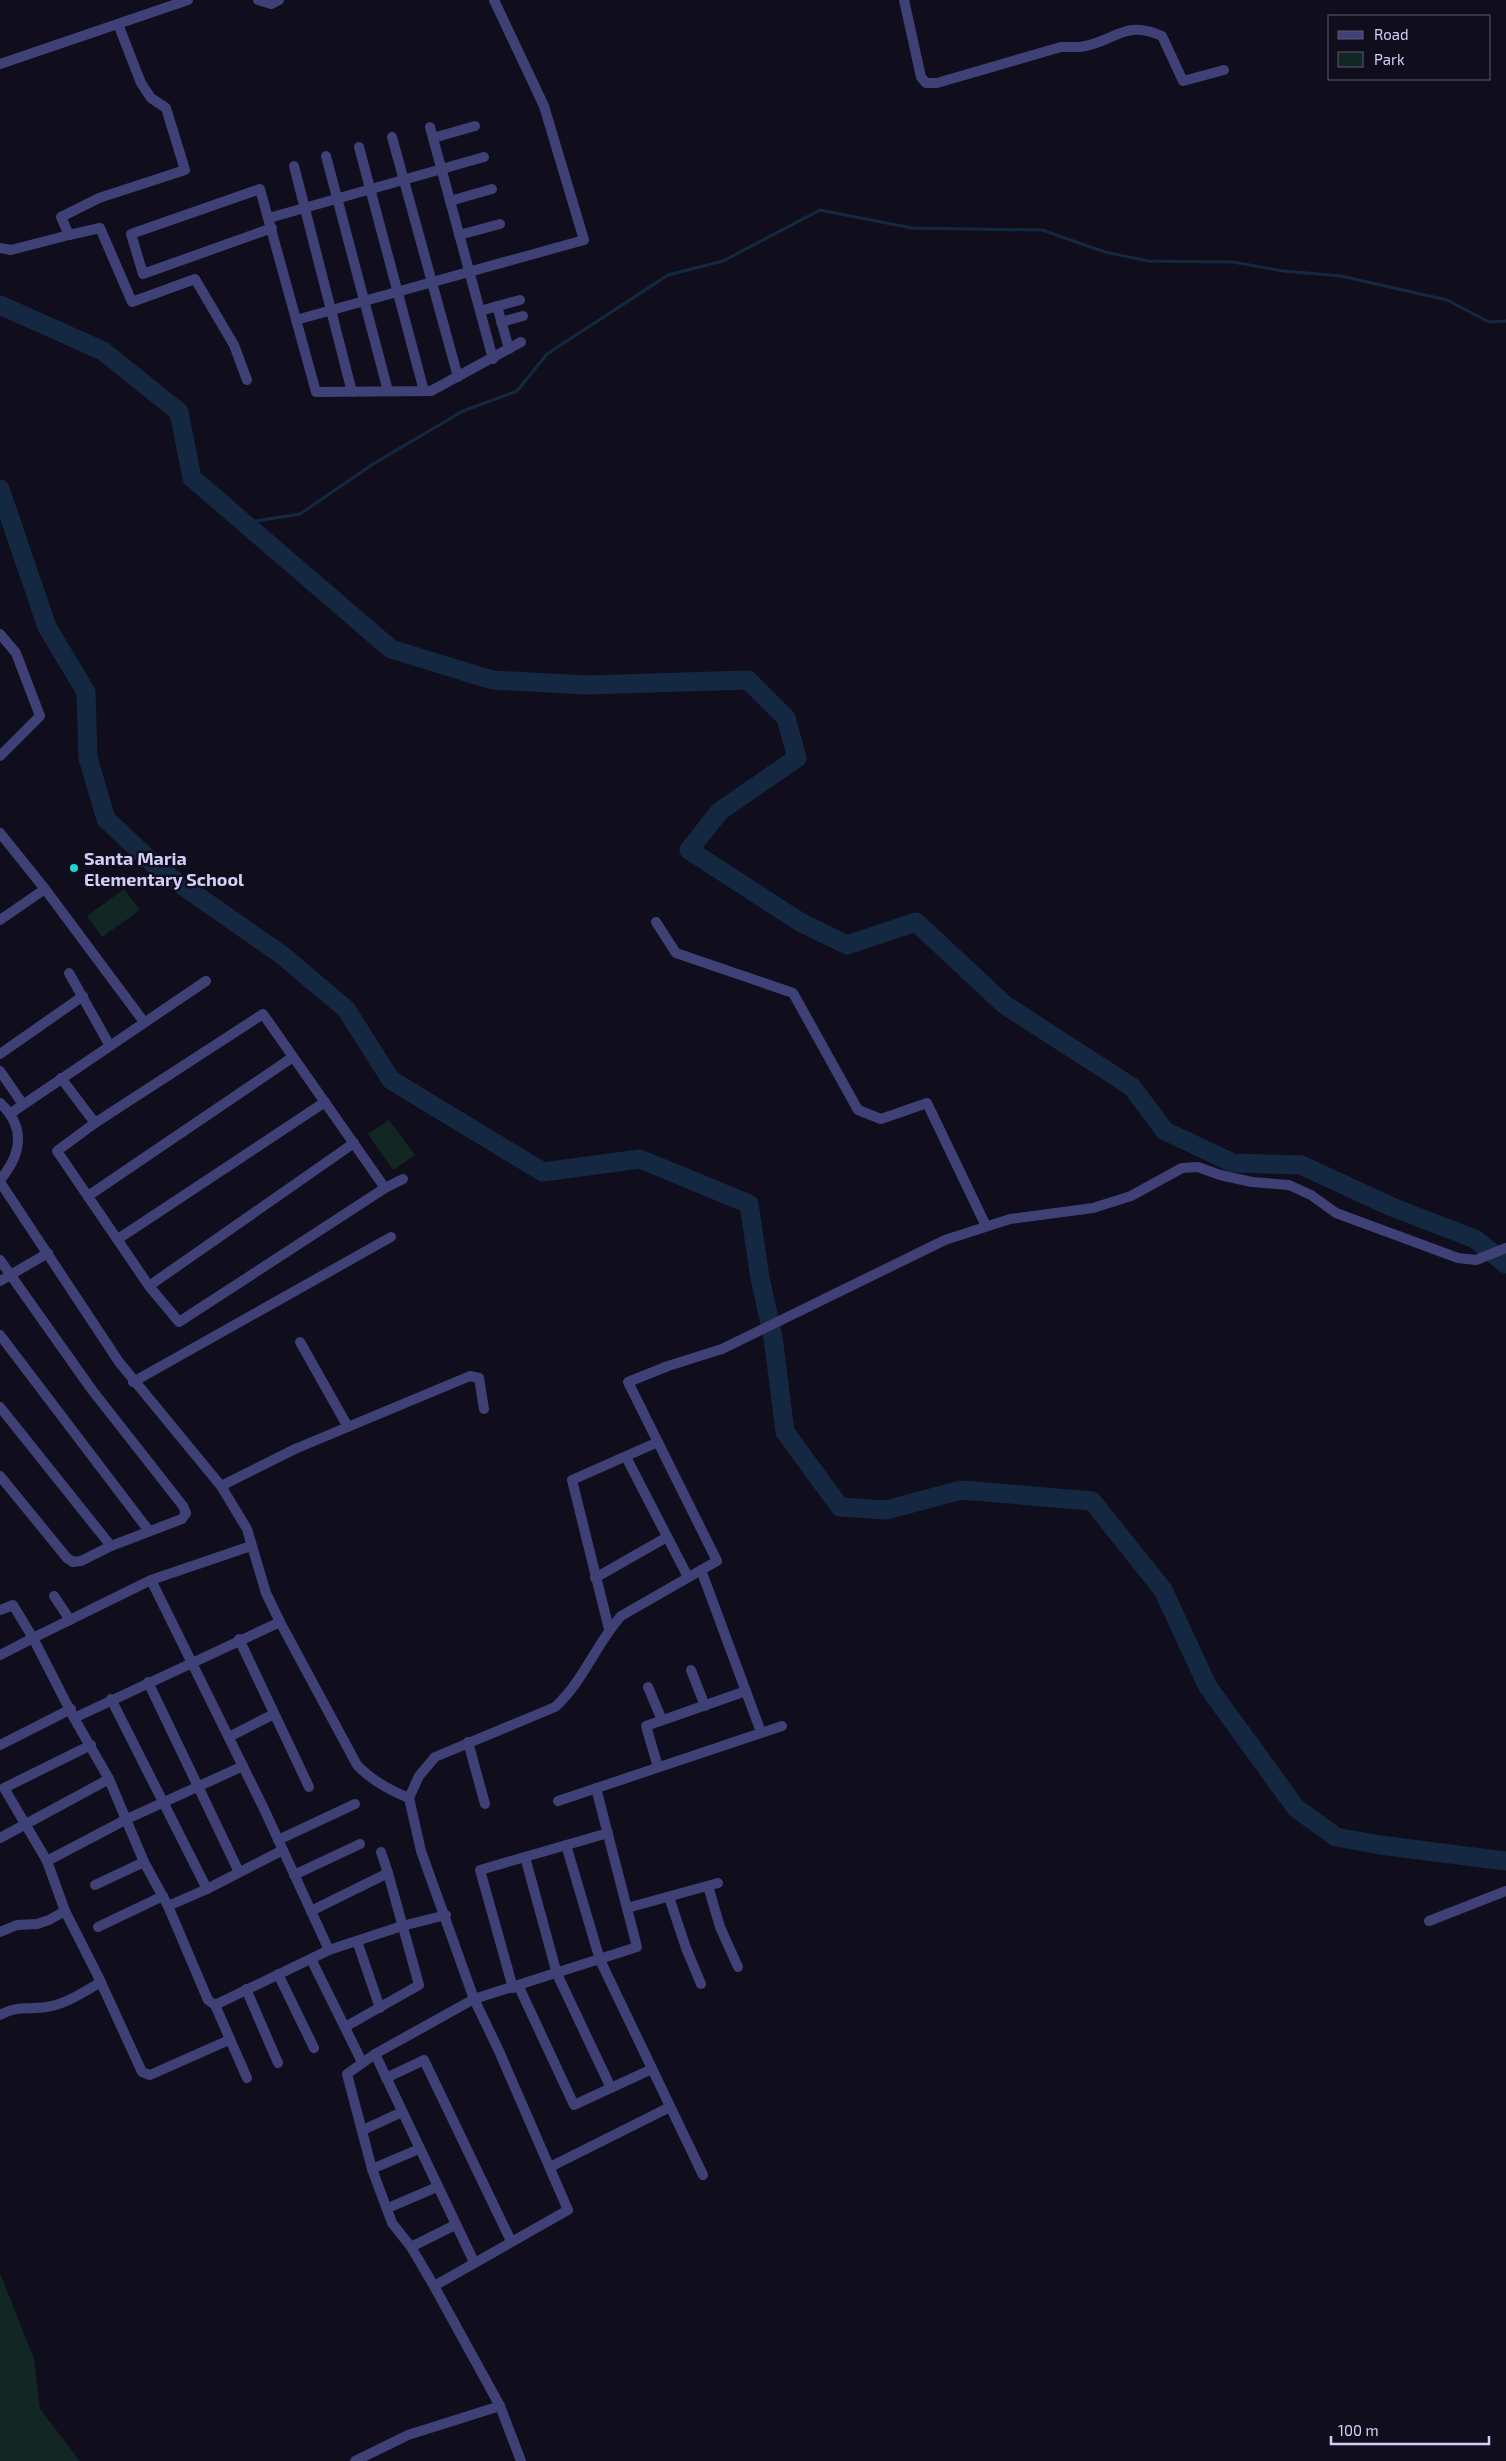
<svg xmlns="http://www.w3.org/2000/svg" width="1506" height="2461" font-family="'Exo 2',sans-serif">
<rect width="100%" height="100%" fill="#100e1d"/>
<g fill="#122624">
<polygon points="124,889 140,910 102,937 87,916"/>
<polygon points="389,1120 415,1155 393,1170 368,1134"/>
<polygon points="0,2273 34,2359 40,2409 80,2461 0,2461"/>
</g>
<g fill="none" stroke-linecap="round" stroke-linejoin="round">
<polyline stroke="#142941" stroke-width="3" points="244,523 300,514 373,464 463,411 517,391 547,354 668,275 723,261 820,210 912,228 1042,230 1105,252 1148,261 1233,262 1283,271 1341,276 1447,300 1489,322 1506,321"/>
<g stroke="#142941" stroke-width="19">
<polyline points="0,305 103,351 179,412 192,478 391,649 492,680 586,685 748,680 786,718 797,758 720,811 689,850 800,922 847,945 916,922 1005,1005 1132,1087 1165,1131 1233,1163 1301,1165 1392,1207 1475,1239 1506,1264"/>
<polyline points="0,489 47,627 86,692 88,758 106,819 160,870 282,955 346,1009 391,1080 543,1172 640,1159 749,1204 760,1278 773,1337 785,1432 840,1507 886,1510 961,1490 1092,1501 1163,1590 1208,1687 1296,1808 1336,1837 1380,1845 1506,1861"/>
</g>
<g stroke="#3f4176" stroke-width="10">
<polyline points="258,0 271,4 279,0"/>
<path d="M 904,0 L 921,77 L 926,83 L 937,83 L 1061,47 C 1067,47 1074,47 1080,47 C 1115,42 1124,19 1162,36 L 1183,81 L 1224,70"/>
<polyline points="118,24 141,83 151,98 166,108 185,170 99,198 61,217 69,235 100,228 132,302 195,279 234,345 247,380"/>
<polyline points="0,64 188,0"/>
<polyline points="430,127 493,359"/>
<polyline points="392,137 458,377"/>
<polyline points="433,138 475,126"/>
<polyline points="359,147 424,391"/>
<polyline points="326,156 388,391"/>
<polyline points="294,166 352,392"/>
<polyline points="450,201 492,189"/>
<polyline points="269,218 484,157"/>
<polyline points="272,228 143,274 131,234 260,189 316,392 431,391 521,342"/>
<polyline points="459,235 500,224"/>
<polyline points="0,248 11,250 69,235"/>
<polyline points="497,306 509,349"/>
<polyline points="480,311 520,300"/>
<polyline points="296,320 584,240 544,106 494,0"/>
<polyline points="501,322 523,316"/>
<polyline points="0,634 16,653 40,716 0,756"/>
<polyline points="0,833 45,889 144,1022"/>
<polyline points="0,920 45,889"/>
<polyline points="656,922 676,953 793,993 858,1110 881,1119 927,1103 986,1226"/>
<polyline points="69,973 110,1046"/>
<polyline points="0,1054 83,996"/>
<polyline points="0,1071 22,1103"/>
<polyline points="61,1078 95,1123"/>
<path d="M 0,1103 C 26,1127 22,1154 0,1180"/>
<polyline points="11,1113 206,981"/>
<path d="M 0,1182 L 119,1362 L 221,1486 L 247,1529 L 266,1593 L 280,1622 L 357,1765 C 372,1781 389,1790 409,1798"/>
<polyline points="385,1188 263,1014 95,1123 57,1151 149,1286 179,1322 385,1188 403,1179"/>
<polyline points="88,1196 293,1057"/>
<polyline points="118,1239 325,1102"/>
<polyline points="0,1260 92,1390 183,1506 186,1513 182,1519 111,1546 81,1561 73,1562 67,1558 0,1476"/>
<polyline points="0,1281 48,1253"/>
<polyline points="149,1286 354,1143"/>
<polyline points="0,1335 149,1531"/>
<polyline points="300,1342 348,1427"/>
<polyline points="133,1382 391,1237"/>
<polyline points="0,1407 111,1546"/>
<polyline points="626,1457 688,1577"/>
<polyline points="221,1486 295,1449 470,1376 479,1378 484,1409"/>
<polyline points="251,1546 151,1580 33,1638 74,1718 109,1779 144,1862 168,1906 208,2000 215,2005 329,1950 402,1926 446,1915"/>
<polyline points="701,1570 761,1732"/>
<polyline points="595,1578 667,1537"/>
<polyline points="151,1580 264,1809 329,1950"/>
<polyline points="54,1596 70,1620"/>
<polyline points="0,1610 13,1605 33,1638 0,1655"/>
<polyline points="609,1629 572,1480 658,1442"/>
<polyline points="239,1639 309,1787"/>
<polyline points="691,1670 705,1706"/>
<polyline points="148,1682 239,1872"/>
<polyline points="648,1687 662,1720"/>
<polyline points="111,1699 207,1889"/>
<polyline points="74,1718 280,1622"/>
<polyline points="229,1737 274,1714"/>
<polyline points="468,1742 485,1804"/>
<polyline points="0,1745 71,1709"/>
<polyline points="91,1745 4,1788 47,1861 65,1911 98,1976 142,2072 150,2075 229,2040"/>
<polyline points="658,1767 646,1726 746,1691"/>
<polyline points="558,1801 782,1726"/>
<polyline points="0,1838 109,1779"/>
<polyline points="278,1840 355,1804"/>
<polyline points="566,1845 600,1960 703,2175"/>
<polyline points="381,1852 388,1873"/>
<polyline points="525,1857 557,1974 611,2088"/>
<polyline points="47,1861 127,1819 243,1766"/>
<polyline points="294,1875 360,1844"/>
<polyline points="95,1885 144,1862"/>
<polyline points="708,1886 720,1927 738,1967"/>
<polyline points="669,1897 686,1948 701,1984"/>
<polyline points="168,1906 207,1889 283,1850"/>
<polyline points="627,1908 718,1883"/>
<polyline points="311,1911 388,1873 419,1985 345,2027"/>
<polyline points="1429,1921 1506,1891"/>
<polyline points="98,1927 163,1896"/>
<polyline points="0,1932 17,1925 37,1924 49,1920 65,1911"/>
<polyline points="357,1941 380,2008"/>
<polyline points="311,1959 362,2062"/>
<polyline points="278,1974 314,2048"/>
<polyline points="519,1987 574,2105 652,2069"/>
<polyline points="513,1988 480,1870 608,1833"/>
<polyline points="246,1989 278,2063"/>
<polyline points="215,2005 247,2078"/>
<path d="M 0,2015 C 18,2005 28,2010 46,2007 C 65,2005 85,1991 101,1982"/>
<polyline points="375,2054 474,2262"/>
<polyline points="386,2078 424,2060 511,2241"/>
<polyline points="363,2130 402,2112"/>
<polyline points="550,2167 670,2107"/>
<polyline points="372,2169 419,2149"/>
<polyline points="388,2208 437,2187"/>
<polyline points="411,2247 455,2225"/>
<path d="M 434,2286 L 568,2210 L 499,2051 L 474,1999 L 421,1851 L 409,1798 L 419,1776 L 435,1757 L 555,1707 C 583,1682 596,1644 621,1616 L 717,1561 L 628,1382 L 668,1366 L 722,1349 L 945,1240 L 1010,1219 L 1093,1208 L 1131,1196 L 1182,1168 L 1198,1167 L 1220,1175 L 1252,1182 L 1289,1185 L 1311,1195 L 1336,1213 L 1458,1258 L 1476,1260 L 1506,1248"/>
<polyline points="355,2461 408,2435 500,2406"/>
<polyline points="521,2461 500,2406 434,2286 411,2247 392,2223 372,2169 347,2074 375,2054 474,1999 637,1947 596,1788"/>
</g>
</g>
<circle fill="#1bd7da" stroke="#100e1d" stroke-width="2" cx="74" cy="868" r="5"/>
<g text-anchor="middle" dominant-baseline="central" stroke-width="5" stroke-linejoin="round" paint-order="stroke">
<g font-size="18" font-weight="bold" fill="#d1d0f9" stroke="#100e1d" text-anchor="start">
<text x="84" y="858">Santa Maria<tspan x="84" dy="21">Elementary School</tspan></text>
</g>
</g>
<rect x="1328" y="15" width="162" height="65" fill="#100e1d" stroke="#5d5c75"/>
<rect x="1338" y="31" width="25" height="8" fill="#3f4176" stroke="#5d5c75"/>
<text x="1374" y="40" font-size="15" fill="#d1d0f9">Road</text>
<rect x="1338" y="52" width="25" height="15" fill="#122624" stroke="#5d5c75"/>
<text x="1374" y="65" font-size="15" fill="#d1d0f9">Park</text>
<path d="M1331 2436v8h158v-8" fill="none" stroke="#d1d0f9" stroke-width="2.5"/>
<text x="1338" y="2436" font-size="15" fill="#d1d0f9" stroke="#100e1d" stroke-width="4" paint-order="stroke">100 m</text>
</svg>
